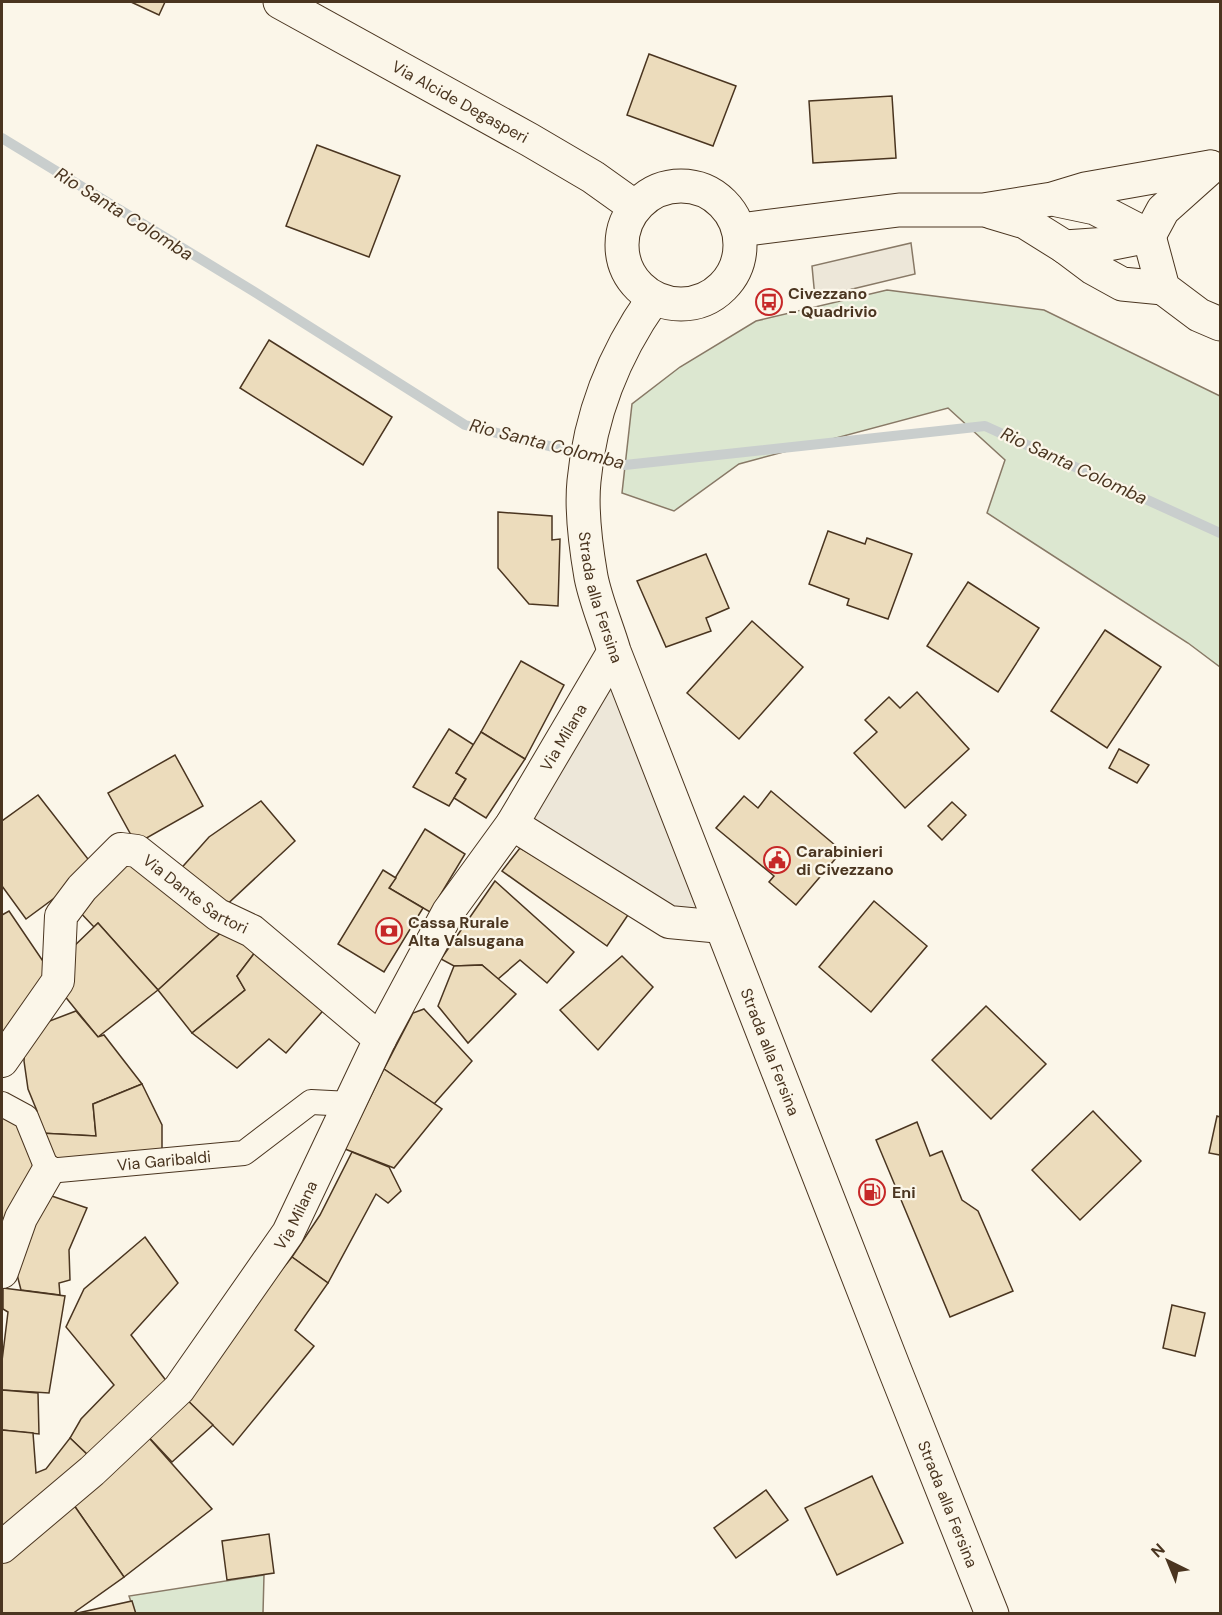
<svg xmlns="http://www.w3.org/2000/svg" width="1222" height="1615" font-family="'DM Sans',sans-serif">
<rect width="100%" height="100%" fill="#fbf6e9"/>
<g fill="#dce7d0" stroke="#887966" stroke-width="1.5">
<polygon points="887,290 1044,310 1220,396 1220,667 1188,643 987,513 1005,460 948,408 739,464 674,511 622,493 632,404 680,367 756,321"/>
<polygon points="264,1575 263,1613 135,1613 129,1596"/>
</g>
<g fill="#ede7d9" stroke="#887966" stroke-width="1.5">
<polygon points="911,243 915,274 815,298 812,266"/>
<polygon points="614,651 722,927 669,922 512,824"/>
</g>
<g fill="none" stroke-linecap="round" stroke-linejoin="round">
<polyline stroke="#c9cecd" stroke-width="10" points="2,138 253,291 465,425 625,465 985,426 1220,533"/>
</g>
<g fill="#ecdcbc" stroke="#4a3520" stroke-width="1.5">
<polygon points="131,2 165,2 159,15"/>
<polygon points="649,54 736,86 713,146 627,115"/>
<polygon points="892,96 896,158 813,163 809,101"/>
<polygon points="317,145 400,176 369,257 286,226"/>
<polygon points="269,340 392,417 363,465 240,388"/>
<polygon points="498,512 552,516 552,540 560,539 558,606 529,604 498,568"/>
<polygon points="828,531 865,544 867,538 912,554 888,619 847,605 849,599 809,584"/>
<polygon points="706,554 729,608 706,618 711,631 666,647 637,581"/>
<polygon points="968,582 1039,628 998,692 927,646"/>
<polygon points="752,621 803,667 739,739 687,693"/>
<polygon points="1105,630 1161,667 1107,748 1051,711"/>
<polygon points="521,661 564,685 525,759 481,732"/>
<polygon points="917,692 969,749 905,808 854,753 877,732 865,720 889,697 900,708"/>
<polygon points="449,729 474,745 456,773 466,779 449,806 413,787"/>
<polygon points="481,732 525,759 486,818 454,798 466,779 456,773"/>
<polygon points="1119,749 1149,765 1137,783 1109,768"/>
<polygon points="175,755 203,806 136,844 108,793"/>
<polygon points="771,791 842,851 796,905 769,882 774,876 716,828 744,796 758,808"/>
<polygon points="38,795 95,868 26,919 2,886 2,821"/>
<polygon points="261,801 295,841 220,911 177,873 209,837"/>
<polygon points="952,802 966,815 942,840 928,826"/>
<polygon points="425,829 465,854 430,912 389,888"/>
<polygon points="520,848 630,912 607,946 502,871"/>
<polygon points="126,857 225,929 158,990 98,923 94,927 76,908"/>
<polygon points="383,870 396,878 389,888 423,908 384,972 338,944"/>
<polygon points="495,881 574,952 547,983 520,960 498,979 482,965 454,966 441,959"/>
<polygon points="874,901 927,946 871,1012 819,967"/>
<polygon points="9,911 53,976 2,1037 2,915"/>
<polygon points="98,923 158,990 98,1037 55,984 68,952"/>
<polygon points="225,929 259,947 237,976 245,990 192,1033 158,990"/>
<polygon points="259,947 328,1005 286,1053 269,1039 237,1068 192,1033 245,990 237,976"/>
<polygon points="622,956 653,987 598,1050 560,1010"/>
<polygon points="482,965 516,994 468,1043 438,1006 454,966"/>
<polygon points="986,1006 1046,1064 991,1119 932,1060"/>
<polygon points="424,1009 472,1061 434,1104 384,1069 413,1013"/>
<polygon points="76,1011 98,1037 104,1035 142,1084 93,1104 96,1136 40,1133 37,1111 28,1089 24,1061 26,1030"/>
<polygon points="384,1069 442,1109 394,1168 345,1149"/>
<polygon points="142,1084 162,1125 162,1154 49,1159 40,1133 96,1136 93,1104"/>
<polygon points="1093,1111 1141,1161 1080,1220 1032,1170"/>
<polygon points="2,1115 25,1127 36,1155 29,1189 2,1227"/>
<polygon points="1217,1116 1220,1117 1220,1155 1209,1153"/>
<polygon points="917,1122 930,1156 942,1151 962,1200 978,1211 1013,1291 950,1317 876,1140"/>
<polygon points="352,1152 389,1167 401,1191 388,1203 376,1194 328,1283 292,1257 320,1215"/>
<polygon points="40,1192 87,1208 69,1250 70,1280 59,1283 60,1295 21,1290 12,1255"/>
<polygon points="145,1237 178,1283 131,1335 171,1387 92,1459 70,1438 81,1419 114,1385 66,1327 84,1289"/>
<polygon points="292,1257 328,1283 295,1330 314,1346 233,1445 181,1394"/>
<polygon points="3,1288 65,1296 49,1393 2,1390 2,1361 8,1312 3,1309"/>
<polygon points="1172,1305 1205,1313 1195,1356 1163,1348"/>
<polygon points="2,1390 38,1393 39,1434 2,1430"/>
<polygon points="181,1394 213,1425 172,1462 142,1430"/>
<polygon points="2,1430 33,1433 36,1473 46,1469 70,1438 92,1459 2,1527"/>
<polygon points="142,1430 212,1509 124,1577 71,1501"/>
<polygon points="872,1476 903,1543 837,1575 805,1508"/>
<polygon points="766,1490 788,1520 736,1558 714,1528"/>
<polygon points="71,1501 124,1577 72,1614 2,1614 2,1558"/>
<polygon points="269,1534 274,1573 227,1580 222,1541"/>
<polygon points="132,1601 136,1614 73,1614"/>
</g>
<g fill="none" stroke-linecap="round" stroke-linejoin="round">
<defs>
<g id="pedestrian">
<path id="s1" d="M 2,1104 L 26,1117 L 48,1171 L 244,1153 L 311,1102 L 350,1104"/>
</g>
<g id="minor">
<polyline points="512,824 669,922 722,927"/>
<path id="s2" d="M 2,1061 L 58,981 L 61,916 L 82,888 L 121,849 L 137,851 L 218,915 L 252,931 L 380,1039"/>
<polyline points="2,1272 21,1218 48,1171"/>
<path id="s3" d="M 2,1547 L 92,1471 L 179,1389 L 288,1233 L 380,1039 L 448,912 L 512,824 L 614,651"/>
</g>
<g id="tertiary">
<path id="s4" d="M 280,2 L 530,140 L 593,177 L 635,207"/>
<circle cx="681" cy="245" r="59"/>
<polyline points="1057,200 1095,208 1149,236"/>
<polyline points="991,212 1025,222 1065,247 1093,268 1122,284 1163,288"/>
<polyline points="740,230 899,210 983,210 1052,199 1085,189 1210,167"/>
<polyline points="1149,236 1163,288 1199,315 1220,324"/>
<polyline points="1149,236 1163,210 1211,167"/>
<polyline points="1065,247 1108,244 1149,236"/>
<path id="s5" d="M 653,299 C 615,353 590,415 584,481 C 581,510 586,548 591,577 C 596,602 607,627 614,651 L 894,1368 L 992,1614"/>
</g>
</defs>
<use href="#pedestrian" stroke="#4a3520" stroke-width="26"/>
<use href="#minor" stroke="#4a3520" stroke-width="34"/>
<use href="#tertiary" stroke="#4a3520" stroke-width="35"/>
<use href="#pedestrian" stroke="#fbf6e9" stroke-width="24"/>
<use href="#minor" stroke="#fbf6e9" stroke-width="32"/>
<use href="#tertiary" stroke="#fbf6e9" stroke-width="33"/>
</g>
<defs>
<symbol id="bus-ring" viewBox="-11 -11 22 22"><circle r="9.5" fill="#fbf6e9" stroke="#c62828" stroke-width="1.5"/><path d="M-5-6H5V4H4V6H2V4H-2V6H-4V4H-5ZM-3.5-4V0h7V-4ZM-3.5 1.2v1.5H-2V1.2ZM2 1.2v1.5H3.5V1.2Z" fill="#c62828"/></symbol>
<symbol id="civic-ring" viewBox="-11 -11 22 22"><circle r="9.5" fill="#fbf6e9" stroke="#c62828" stroke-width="1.5"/><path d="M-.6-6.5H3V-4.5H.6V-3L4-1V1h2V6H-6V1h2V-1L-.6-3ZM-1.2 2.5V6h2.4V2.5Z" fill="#c62828"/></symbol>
<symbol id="bank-ring" viewBox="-11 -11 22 22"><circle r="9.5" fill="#fbf6e9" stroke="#c62828" stroke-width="1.5"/><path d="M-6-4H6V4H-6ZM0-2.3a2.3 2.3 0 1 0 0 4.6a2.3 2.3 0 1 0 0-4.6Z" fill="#c62828"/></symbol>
<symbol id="fuel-ring" viewBox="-11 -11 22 22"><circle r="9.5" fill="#fbf6e9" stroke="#c62828" stroke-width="1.5"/><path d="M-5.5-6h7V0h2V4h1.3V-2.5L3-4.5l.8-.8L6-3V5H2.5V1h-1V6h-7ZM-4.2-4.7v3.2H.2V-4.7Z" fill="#c62828"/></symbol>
</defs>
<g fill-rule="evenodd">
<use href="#bus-ring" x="754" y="287" width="30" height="30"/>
<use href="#civic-ring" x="762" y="845" width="30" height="30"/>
<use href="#bank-ring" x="374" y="916" width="30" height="30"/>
<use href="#fuel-ring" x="857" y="1177" width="30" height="30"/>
</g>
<g text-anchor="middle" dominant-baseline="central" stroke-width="4.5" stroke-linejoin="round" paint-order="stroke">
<g font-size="16" fill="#4a3520" stroke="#fbf6e9">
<text stroke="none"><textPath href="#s4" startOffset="206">Via Alcide Degasperi</textPath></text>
<text stroke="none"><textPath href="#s5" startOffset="315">Strada alla Fersina</textPath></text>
<text stroke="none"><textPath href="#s3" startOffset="996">Via Milana</textPath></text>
<text stroke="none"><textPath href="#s2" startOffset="342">Via Dante Sartori</textPath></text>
<text stroke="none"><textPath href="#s5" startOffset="801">Strada alla Fersina</textPath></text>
<text stroke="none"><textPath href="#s1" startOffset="202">Via Garibaldi</textPath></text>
<text stroke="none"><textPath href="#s3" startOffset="447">Via Milana</textPath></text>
<text stroke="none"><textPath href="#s5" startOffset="1287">Strada alla Fersina</textPath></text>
</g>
<g font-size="16" font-weight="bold" fill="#4a3520" stroke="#fbf6e9" text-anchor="start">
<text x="788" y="293">Civezzano<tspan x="788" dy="18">- Quadrivio</tspan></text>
<text x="796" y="851">Carabinieri<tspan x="796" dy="18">di Civezzano</tspan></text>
<text x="408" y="922">Cassa Rurale<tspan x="408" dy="18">Alta Valsugana</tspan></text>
<text x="892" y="1192">Eni</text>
</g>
<g font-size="18" font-style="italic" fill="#4a3520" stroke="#fbf6e9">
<text transform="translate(124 214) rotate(32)">Rio Santa Colomba</text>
<text transform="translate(547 444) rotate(14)">Rio Santa Colomba</text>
<text transform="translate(1074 466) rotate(25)">Rio Santa Colomba</text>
</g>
</g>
<rect width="1222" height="1615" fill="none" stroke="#4a3520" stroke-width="6"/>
<g transform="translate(1168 1561) rotate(317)" stroke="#fbf6e9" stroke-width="4.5" paint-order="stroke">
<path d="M0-4.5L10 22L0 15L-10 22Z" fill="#4a3520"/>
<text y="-9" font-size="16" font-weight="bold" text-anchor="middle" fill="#4a3520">N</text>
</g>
</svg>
